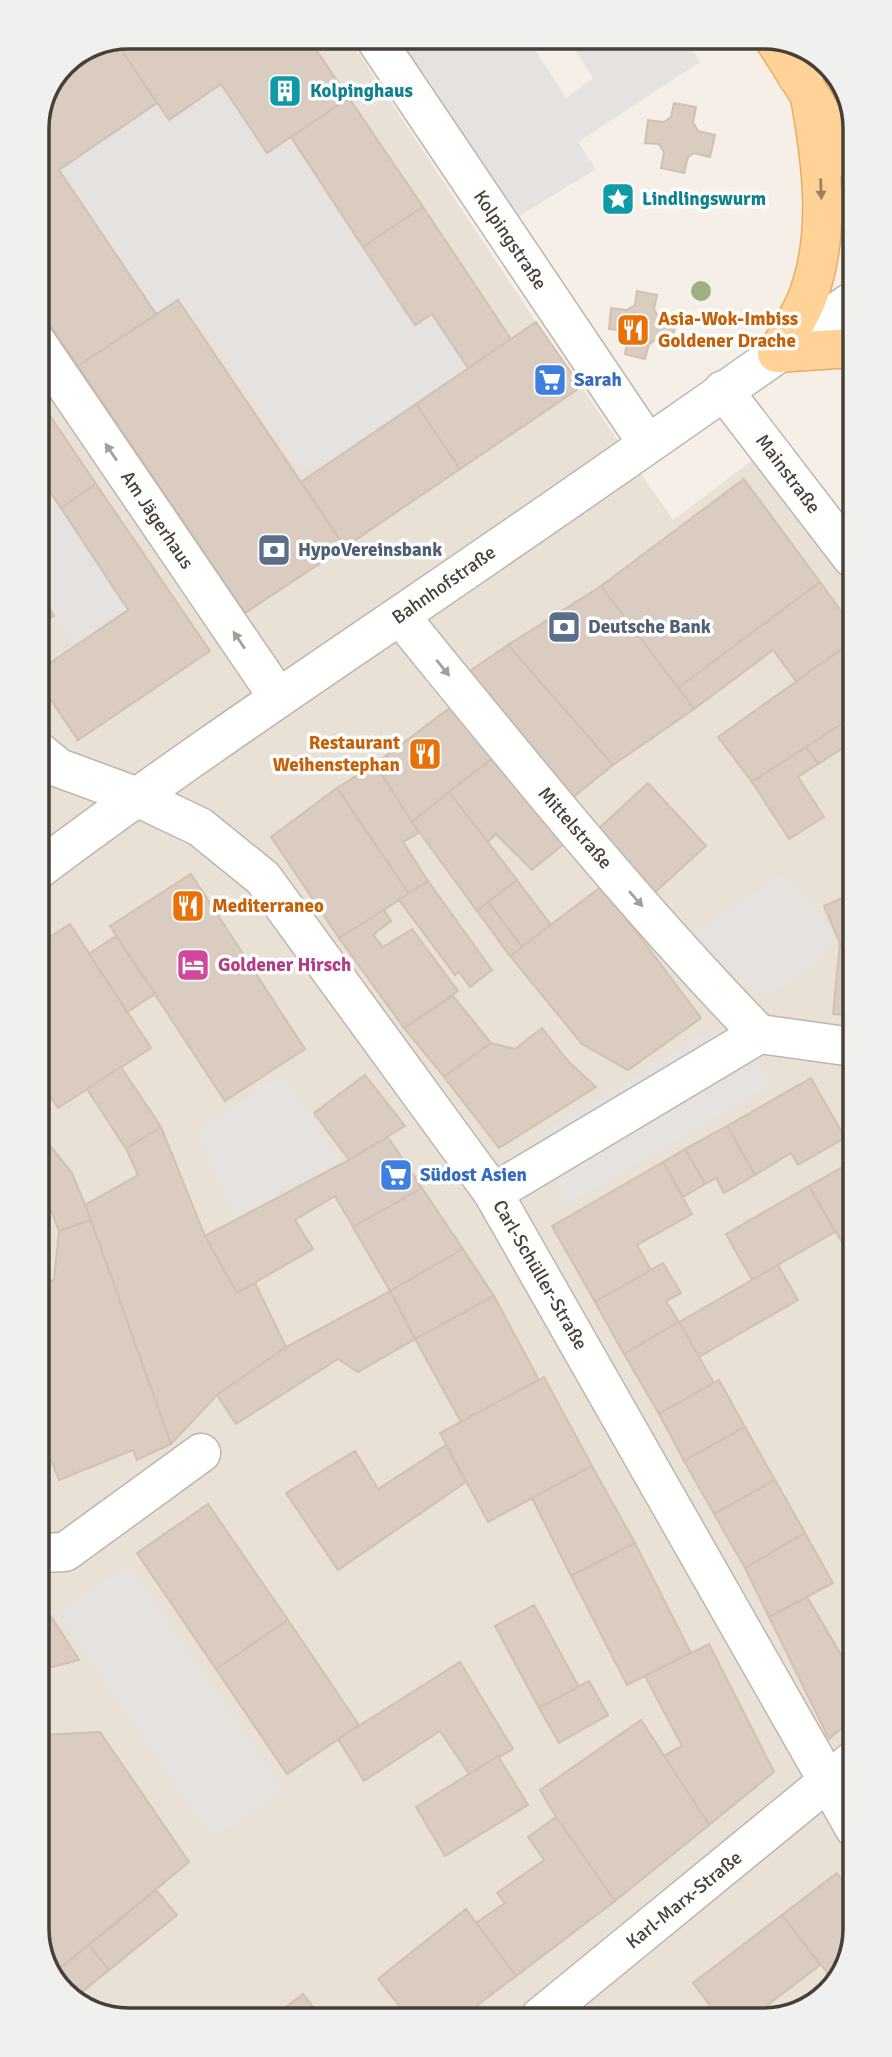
<svg xmlns="http://www.w3.org/2000/svg" width="892" height="2057" font-family="Signika,sans-serif">
<rect width="100%" height="100%" fill="#f5efe8"/>
<polygon fill="#e9e0d6" points="128,37 348,37 536,322 673,520 754,459 852,579 855,1929 837,1984 793,2016 122,2020 72,2001 41,1958 37,123 59,73 90,52"/>
<g fill="#e6e2e0">
<polygon points="393,37 527,37 566,98 593,78 567,37 685,37 700,62 578,142 596,169 516,218"/>
<polygon points="221,84 267,153 291,137 415,325 432,314 468,368 322,467 319,461 302,472 196,315 178,300 156,314 59,170 157,103 170,121"/>
<polygon points="38,476 128,610 74,645 38,592"/>
<polygon points="782,875 825,918 833,938 815,964 766,997 688,938"/>
<polygon points="713,1028 723,1046 546,1154 535,1137"/>
<polygon points="754,1058 770,1085 568,1204 552,1177"/>
<polygon points="282,1074 341,1162 234,1217 198,1132"/>
<polygon points="128,1565 283,1790 213,1838 58,1613"/>
</g>
<g fill="#daccc0" stroke="#d2c0b0" stroke-width="2">
<polygon points="128,37 309,37 308,38 349,98 267,153 221,84 169,120 116,42"/>
<polygon points="116,42 157,103 59,170 156,314 78,366 37,306 37,123 59,73 90,53"/>
<polygon points="349,98 423,207 363,247 291,137"/>
<polygon points="674,103 696,107 693,122 698,131 715,135 710,157 694,153 688,157 684,173 661,168 664,152 659,144 645,143 648,120 664,122 671,117"/>
<polygon points="423,207 511,339 468,368 432,314 415,325 363,247"/>
<polygon points="637,291 657,295 654,310 660,319 676,323 671,343 656,340 649,344 645,359 625,354 628,339 623,331 609,329 611,308 627,310 635,305"/>
<polygon points="178,300 345,547 245,613 78,366"/>
<polygon points="536,322 581,387 460,469 416,404"/>
<polygon points="38,398 96,484 61,508 38,474"/>
<polygon points="416,404 460,469 345,547 301,482"/>
<polygon points="744,479 820,582 678,688 601,586"/>
<polygon points="96,484 210,651 78,740 38,681 38,671 128,610 61,508"/>
<polygon points="820,582 852,626 852,642 796,681 773,650 694,709 678,688"/>
<polygon points="601,586 694,709 613,765 508,645"/>
<polygon points="38,592 54,616 38,626"/>
<polygon points="852,642 852,717 752,782 718,737"/>
<polygon points="508,645 613,765 568,801 464,675"/>
<polygon points="455,704 493,758 412,822 375,764"/>
<polygon points="852,717 852,751 848,745 818,764 806,747"/>
<polygon points="806,747 818,764 798,777 824,817 789,839 752,782"/>
<polygon points="493,758 565,843 532,870 496,834 488,842 449,792"/>
<polygon points="375,764 419,833 403,842 428,881 409,894 337,788"/>
<polygon points="648,783 706,846 653,894 595,832"/>
<polygon points="337,788 409,894 339,938 271,837"/>
<polygon points="449,792 517,880 477,911 412,822"/>
<polygon points="191,874 305,1049 225,1101 110,926"/>
<polygon points="517,880 551,925 522,947 488,902"/>
<polygon points="428,881 492,970 470,987 459,972 455,975 399,900"/>
<polygon points="602,886 701,1018 628,1070 582,1044 510,956"/>
<polygon points="853,893 853,944 840,943 824,906"/>
<polygon points="488,902 522,947 510,956 477,911"/>
<polygon points="384,910 391,921 373,935 383,947 412,929 458,991 404,1028 339,938"/>
<polygon points="70,924 151,1048 58,1108 39,1080 39,944"/>
<polygon points="116,936 155,994 127,1012 89,954"/>
<polygon points="840,943 853,944 853,1016 833,1014"/>
<polygon points="453,996 491,1043 444,1077 404,1028"/>
<polygon points="542,1028 568,1061 596,1087 499,1148 444,1077 491,1043 515,1049"/>
<polygon points="121,1067 161,1127 126,1149 87,1089"/>
<polygon points="365,1075 405,1126 349,1160 314,1113"/>
<polygon points="811,1078 845,1138 798,1165 791,1153 755,1175 727,1126"/>
<polygon points="727,1126 755,1175 724,1193 716,1178 705,1184 685,1149"/>
<polygon points="161,1127 205,1236 237,1293 255,1283 286,1347 217,1395 171,1444 85,1205 138,1175 126,1149"/>
<polygon points="39,1132 72,1173 91,1220 59,1231 44,1192 40,1188"/>
<polygon points="388,1137 422,1188 353,1227 335,1196 295,1220 313,1249 237,1293 205,1236 349,1160"/>
<polygon points="685,1149 705,1184 683,1197 663,1162"/>
<polygon points="853,1161 854,1263 809,1186"/>
<polygon points="663,1162 692,1214 637,1245 651,1270 595,1302 552,1226"/>
<polygon points="809,1186 835,1232 752,1280 726,1234"/>
<polygon points="422,1188 463,1249 390,1291 353,1227"/>
<polygon points="91,1220 171,1444 137,1460 133,1450 59,1480 40,1431 40,1285 54,1280 59,1231"/>
<polygon points="463,1249 494,1296 415,1339 390,1291"/>
<polygon points="663,1263 681,1293 666,1301 679,1322 624,1354 595,1302"/>
<polygon points="778,1265 798,1300 699,1357 679,1322"/>
<polygon points="390,1291 415,1339 358,1372 338,1359 236,1424 217,1395 286,1347"/>
<polygon points="494,1296 539,1380 461,1422 415,1339"/>
<polygon points="679,1322 714,1383 659,1414 624,1354"/>
<polygon points="544,1377 592,1466 488,1522 440,1433"/>
<polygon points="719,1380 745,1427 684,1461 659,1414"/>
<polygon points="745,1427 775,1480 714,1514 684,1461"/>
<polygon points="446,1445 466,1482 338,1570 286,1493 355,1451 378,1489"/>
<polygon points="592,1466 635,1543 571,1576 532,1498"/>
<polygon points="775,1480 805,1533 745,1568 714,1514"/>
<polygon points="208,1504 288,1620 216,1669 137,1553"/>
<polygon points="805,1533 833,1583 769,1617 745,1568"/>
<polygon points="635,1543 691,1653 627,1685 571,1576"/>
<polygon points="807,1597 843,1658 855,1649 855,1717 829,1739 769,1617"/>
<polygon points="41,1601 79,1660 41,1670"/>
<polygon points="534,1605 579,1687 539,1708 495,1626"/>
<polygon points="288,1620 359,1725 287,1774 216,1669"/>
<polygon points="709,1644 774,1772 709,1825 663,1756 682,1746 645,1676"/>
<polygon points="460,1662 513,1749 469,1774 440,1731 364,1781 338,1739"/>
<polygon points="589,1681 608,1715 559,1743 539,1708"/>
<polygon points="641,1720 709,1825 615,1901 556,1817 540,1790"/>
<polygon points="100,1732 189,1862 53,1974 41,1958 41,1735"/>
<polygon points="498,1756 528,1805 445,1856 416,1807"/>
<polygon points="556,1817 615,1901 516,1976 476,1923 505,1903 497,1893 544,1860 528,1837"/>
<polygon points="837,1873 855,1897 855,1929 840,1975 833,1980 782,1915"/>
<polygon points="156,1890 177,1915 109,1970 89,1945"/>
<polygon points="466,1909 516,1976 460,2018 409,2018 378,1979"/>
<polygon points="782,1915 820,1965 753,2016 718,2016 693,1983"/>
<polygon points="89,1945 109,1970 72,2000 53,1974"/>
<polygon points="303,1994 322,2019 270,2019"/>
</g>
<g fill="none" stroke-linecap="round" stroke-linejoin="round">
<defs>
<g id="minor">
<polyline points="374,37 647,443"/>
<polyline points="797,76 820,56"/>
<polyline points="37,343 278,697"/>
<polyline points="723,390 852,558"/>
<path d="M 400,616 C 516,758 631,902 759,1034"/>
<polyline points="135,796 200,827 263,878 493,1193 855,1829"/>
<polyline points="493,1193 759,1034 853,1047"/>
<polyline points="40,1553 65,1552 201,1453"/>
<polyline points="540,2017 855,1759"/>
</g>
<g id="tertiary">
<polyline points="38,751 59,768 135,796"/>
<path d="M 39,869 C 156,781 277,699 399,616 C 550,513 701,408 851,302"/>
</g>
<g id="primary">
<polyline points="774,39 851,160"/>
<path d="M 777,353 C 787,336 798,319 806,301 C 832,238 822,162 810,97"/>
<polyline points="777,353 851,348"/>
</g>
</defs>
<use href="#minor" stroke="#c1b5aa" stroke-width="41"/>
<use href="#tertiary" stroke="#c1b5aa" stroke-width="41"/>
<use href="#primary" stroke="#e9ad61" stroke-width="41"/>
<use href="#minor" stroke="#fff" stroke-width="38"/>
<use href="#tertiary" stroke="#fff" stroke-width="38"/>
<use href="#primary" stroke="#ffd297" stroke-width="38"/>
</g>
<circle fill="#9cb17d" cx="701" cy="291" r="10"/>
<defs><path id="oneway-solid" d="M-6-.8H1V-3.2L6.5 0L1 3.2V.8H-6Z" transform="scale(1.75)"/></defs>
<use fill="#9a8162" href="#oneway-solid" transform="translate(821 189) rotate(88)"/>
<g fill="#a49f9a">
<use href="#oneway-solid" transform="translate(111 452) rotate(-124)"/>
<use href="#oneway-solid" transform="translate(239 640) rotate(-124)"/>
<use href="#oneway-solid" transform="translate(443 668) rotate(51)"/>
<use href="#oneway-solid" transform="translate(636 899) rotate(49)"/>
</g>
<defs>
<symbol id="building-square" viewBox="-11 -11 22 22"><rect x="-9" y="-9" width="18" height="18" rx="4" fill="#0f9aa8" stroke="#fff"/><path d="M-4-6H4V6H1V3H-1V6H-4ZM-2.5-4.3h1.7v1.8h-1.7ZM.8-4.3h1.7v1.8H.8ZM-2.5-1h1.7V.8h-1.7ZM.8-1h1.7V.8H.8Z" fill="#fff"/></symbol>
<symbol id="sight-square" viewBox="-11 -11 22 22"><rect x="-9" y="-9" width="18" height="18" rx="4" fill="#0f9aa8" stroke="#fff"/><path d="M0-6L1.8-2.2L6-1.7L2.9 1.2L3.7 5.4L0 3.3L-3.7 5.4L-2.9 1.2L-6-1.7L-1.8-2.2Z" fill="#fff"/></symbol>
<symbol id="restaurant-square" viewBox="-11 -11 22 22"><rect x="-9" y="-9" width="18" height="18" rx="4" fill="#e8710a" stroke="#fff"/><path d="M-5-6h1v4h1v-4h1v4h1v-4h1v5L-1.5 .5V6h-2V.5L-5-1ZM5-6V6H3V1.5H1.5Q1.5-4 5-6Z" fill="#fff"/></symbol>
<symbol id="supermarket-square" viewBox="-11 -11 22 22"><rect x="-9" y="-9" width="18" height="18" rx="4" fill="#3f7fe0" stroke="#fff"/><path d="M-6-5.5h2.5l.6 2H6L4.5 2H-2.5L-4.4-4H-6ZM-1.5 3.2a1.3 1.3 0 1 0 .1 0ZM3 3.2a1.3 1.3 0 1 0 .1 0Z" fill="#fff"/></symbol>
<symbol id="bank-square" viewBox="-11 -11 22 22"><rect x="-9" y="-9" width="18" height="18" rx="4" fill="#5c6f8a" stroke="#fff"/><path d="M-6-4H6V4H-6ZM0-2.3a2.3 2.3 0 1 0 0 4.6a2.3 2.3 0 1 0 0-4.6Z" fill="#fff"/></symbol>
<symbol id="hotel-square" viewBox="-11 -11 22 22"><rect x="-9" y="-9" width="18" height="18" rx="4" fill="#d1479c" stroke="#fff"/><path d="M-6-4.5h1.5V1H6V5H4.5V3h-9V5H-6ZM-4 0a1.8 1.8 0 1 1 3.6 0ZM.5 0V-2.5h3Q6-2.5 6 0Z" fill="#fff"/></symbol>
</defs>
<g fill-rule="evenodd">
<use href="#building-square" x="266" y="72" width="38" height="38"/>
<use href="#sight-square" x="599" y="180" width="38" height="38"/>
<use href="#restaurant-square" x="614" y="311" width="38" height="38"/>
<use href="#supermarket-square" x="531" y="361" width="38" height="38"/>
<use href="#bank-square" x="255" y="531" width="38" height="38"/>
<use href="#bank-square" x="545" y="608" width="38" height="38"/>
<use href="#restaurant-square" x="406" y="735" width="38" height="38"/>
<use href="#restaurant-square" x="169" y="887" width="38" height="38"/>
<use href="#hotel-square" x="174" y="946" width="38" height="38"/>
<use href="#supermarket-square" x="377" y="1156" width="38" height="38"/>
</g>
<g text-anchor="middle" dominant-baseline="central" stroke-width="7" stroke-linejoin="round" paint-order="stroke">
<g font-size="19" font-weight="bold" fill="#0d838f" stroke="#fff" text-anchor="start">
<text x="310" y="91">Kolpinghaus</text>
<text x="642" y="199">Lindlingswurm</text>
</g>
<g font-size="19" fill="#483f36" stroke="#fff">
<text transform="translate(510 240) rotate(56)">Kolpingstraße</text>
<text transform="translate(788 474) rotate(53)">Mainstraße</text>
<text transform="translate(157 520) rotate(56)">Am Jägerhaus</text>
<text transform="translate(444 585) rotate(-35)">Bahnhofstraße</text>
<text transform="translate(575 828) rotate(49)">Mittelstraße</text>
<text transform="translate(540 1275) rotate(60)">Carl-Schüller-Straße</text>
<text transform="translate(684 1900) rotate(-39)">Karl-Marx-Straße</text>
</g>
<g font-size="19" font-weight="bold" fill="#c56008" stroke="#fff" text-anchor="start">
<text x="658" y="319">Asia-Wok-Imbiss<tspan x="658" dy="22">Goldener Drache</tspan></text>
<text x="400" y="743" text-anchor="end">Restaurant<tspan x="400" dy="22">Weihenstephan</tspan></text>
<text x="212" y="906">Mediterraneo</text>
</g>
<g font-size="19" font-weight="bold" fill="#366cbe" stroke="#fff" text-anchor="start">
<text x="574" y="380">Sarah</text>
<text x="420" y="1175">Südost Asien</text>
</g>
<g font-size="19" font-weight="bold" fill="#4e5e75" stroke="#fff" text-anchor="start">
<text x="298" y="550">HypoVereinsbank</text>
<text x="588" y="627">Deutsche Bank</text>
</g>
<g font-size="19" font-weight="bold" fill="#b23c85" stroke="#fff" text-anchor="start">
<text x="218" y="965">Goldener Hirsch</text>
</g>
</g>
<path d="M0 0H892V2057H0ZM128 49H764A79 79 0 0 1 843 128V1929A79 79 0 0 1 764 2008H128A79 79 0 0 1 49 1929V128A79 79 0 0 1 128 49Z" fill="#f0f0ef" fill-rule="evenodd"/>
<path fill="none" stroke="#483f36" stroke-width="3.5" d="M128 49H764A79 79 0 0 1 843 128V1929A79 79 0 0 1 764 2008H128A79 79 0 0 1 49 1929V128A79 79 0 0 1 128 49Z"/>
</svg>
